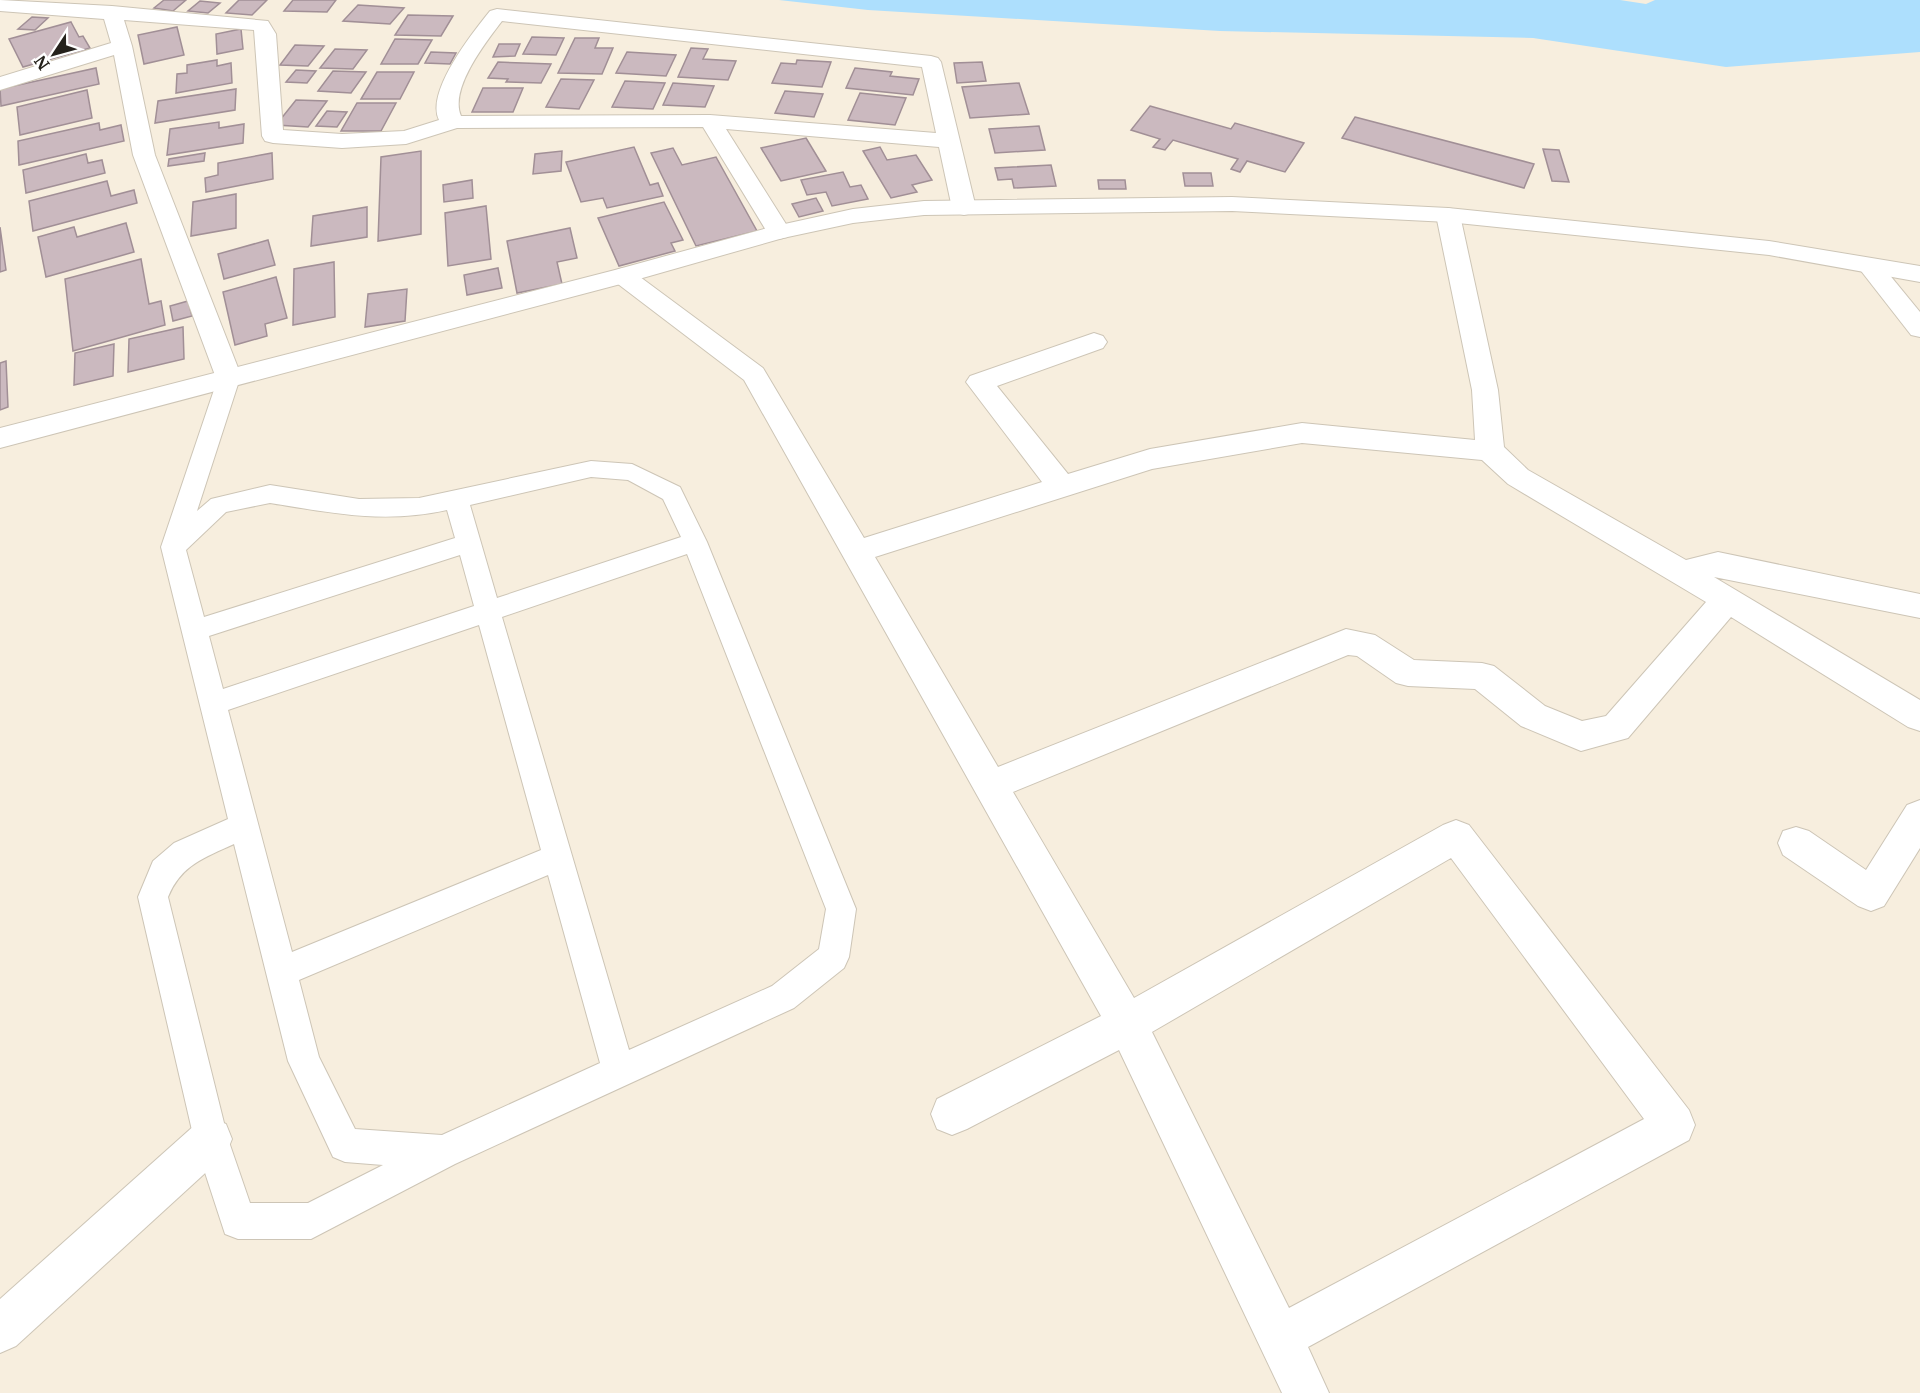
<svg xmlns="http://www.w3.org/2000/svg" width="1920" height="1393" font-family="Merriweather,serif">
<rect width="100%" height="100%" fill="#f7eede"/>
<polygon fill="#addffd" points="779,0 1620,0 1646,4 1655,0 1920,0 1920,52 1726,67 1533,38 1220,31 868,10"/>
<g fill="#cbb9bf" stroke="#a18f96" stroke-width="1.5">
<polygon points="164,0 186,0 173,11 154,8"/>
<polygon points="239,0 267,0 252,15 226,13"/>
<polygon points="293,0 336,0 327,12 284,11"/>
<polygon points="200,1 220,3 208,13 188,11"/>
<polygon points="358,5 404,8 390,24 343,21"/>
<polygon points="408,15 453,16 441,36 395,35"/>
<polygon points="32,17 48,18 35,30 18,29"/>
<polygon points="71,22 79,37 83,36 90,48 23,67 9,39"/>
<polygon points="177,27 184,55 144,64 138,35"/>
<polygon points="241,29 243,49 217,54 216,34"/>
<polygon points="532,37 564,38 556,55 523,54"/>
<polygon points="575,38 599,38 595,48 613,48 602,74 558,73"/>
<polygon points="395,39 432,40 418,64 381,64"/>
<polygon points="499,44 520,44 515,56 493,57"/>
<polygon points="295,45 324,46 308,66 280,65"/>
<polygon points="691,48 708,49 703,59 736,61 728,80 678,77"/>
<polygon points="335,49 367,50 353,69 320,68"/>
<polygon points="431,52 456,53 450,64 425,63"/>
<polygon points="627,52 676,55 666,76 616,73"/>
<polygon points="217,60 217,66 231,63 232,83 176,93 177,74 187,73 187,65"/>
<polygon points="797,60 831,62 822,87 772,83 781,63 796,64"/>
<polygon points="498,62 551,64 541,83 506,82 508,79 488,78"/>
<polygon points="982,62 986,81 957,83 954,63"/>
<polygon points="96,68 99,84 1,106 0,89"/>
<polygon points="855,68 892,72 890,76 919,79 913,95 846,88"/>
<polygon points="296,70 316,71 307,83 286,82"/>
<polygon points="333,71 366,72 351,93 318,91"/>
<polygon points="377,72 414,72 400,99 361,99"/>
<polygon points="561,79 594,80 579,109 546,107"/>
<polygon points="625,81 665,83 653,109 612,107"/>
<polygon points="673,83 714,86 705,107 663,105"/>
<polygon points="1019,83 1029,114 970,118 962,87"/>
<polygon points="483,88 523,88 513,112 472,112"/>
<polygon points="236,89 235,110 155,123 158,101"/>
<polygon points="87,90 92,118 20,135 17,107"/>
<polygon points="785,91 823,94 814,117 775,113"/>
<polygon points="860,93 906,98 895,125 848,120"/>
<polygon points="296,100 327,101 308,127 276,125"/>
<polygon points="357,103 396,103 381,131 341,131"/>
<polygon points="1150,106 1231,129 1235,123 1304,143 1285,172 1247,161 1240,172 1231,169 1238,159 1173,140 1165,150 1153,147 1160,139 1131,130"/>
<polygon points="327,111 347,112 337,127 316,126"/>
<polygon points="1355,117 1534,164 1524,188 1342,138"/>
<polygon points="219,122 219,128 244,124 243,143 167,155 170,129"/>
<polygon points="99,123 100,130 121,125 124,141 19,165 18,141"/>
<polygon points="1039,126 1045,150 995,153 989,129"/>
<polygon points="806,138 826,171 781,181 761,148"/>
<polygon points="634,147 650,185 658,183 663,196 607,208 603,198 581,202 566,162"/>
<polygon points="880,147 887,160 916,155 932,180 912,185 917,192 891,198 863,151"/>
<polygon points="673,148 682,165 716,157 757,231 696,246 651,153"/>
<polygon points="1543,149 1559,150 1569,182 1552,181"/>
<polygon points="421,151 421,234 378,241 381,157"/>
<polygon points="562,151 561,171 533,174 535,154"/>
<polygon points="205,153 204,161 168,166 169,159"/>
<polygon points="272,153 273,179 206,192 205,178 218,175 218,163"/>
<polygon points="86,154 88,163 102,160 105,173 26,193 23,170"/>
<polygon points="1051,165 1056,186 1014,188 1012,179 998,180 995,168"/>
<polygon points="843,172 850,187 861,185 868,199 832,206 826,192 807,195 801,180"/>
<polygon points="1183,173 1211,173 1213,186 1185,186"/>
<polygon points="472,180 473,198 444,202 443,185"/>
<polygon points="1098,180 1125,180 1126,189 1099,189"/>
<polygon points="107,181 111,196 134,190 137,203 33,231 29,201"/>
<polygon points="236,194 236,228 191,236 193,202"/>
<polygon points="816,198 823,211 799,217 792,204"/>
<polygon points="664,202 683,240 671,243 675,251 619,266 598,218"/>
<polygon points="486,206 491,259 448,266 445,213"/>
<polygon points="367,207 367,237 311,246 313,216"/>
<polygon points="126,223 134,252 46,277 38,237 74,227 77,237"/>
<polygon points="0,227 6,270 0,272"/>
<polygon points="570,228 577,258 557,262 562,284 517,293 507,241"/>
<polygon points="268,240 275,265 224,279 218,254"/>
<polygon points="141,259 149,304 161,301 165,325 73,351 65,279"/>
<polygon points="334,262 335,317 293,325 294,269"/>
<polygon points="498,268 502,288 467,295 464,275"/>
<polygon points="276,277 287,318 265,324 267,336 235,345 223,292"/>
<polygon points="407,289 405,321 365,327 368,294"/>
<polygon points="188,301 192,316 173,321 170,306"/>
<polygon points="183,327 184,359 128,372 129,339"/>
<polygon points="114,344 113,376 74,385 75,353"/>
<polygon points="6,361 8,407 0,410 0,363"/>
</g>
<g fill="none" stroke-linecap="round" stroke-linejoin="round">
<defs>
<path id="service" d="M 229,371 L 237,373 L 240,378 L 197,511 L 211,499 L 270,485 L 359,499 L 419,498 L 591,461 L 632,464 L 680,487 L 707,542 L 856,909 L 849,957 L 844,968 L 794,1008 L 455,1164 L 311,1239 L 238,1239 L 225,1234 L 194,1139 L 138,897 L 153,861 L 174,843 L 228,819 L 161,547 L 218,378 L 221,373 ZM 591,477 L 628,480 L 663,499 L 681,537 L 497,598 L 470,505 ZM 270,503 C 332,513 384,524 447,510 L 455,538 L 204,617 L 186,550 L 226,512 ZM 687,554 L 826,909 L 819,949 L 772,986 L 629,1050 L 502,617 ZM 460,555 L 474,606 L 223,689 L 209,636 ZM 479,625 L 541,850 L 292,952 L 228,710 ZM 234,844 L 288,1061 L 333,1157 L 345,1162 L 383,1165 L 308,1203 L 250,1203 L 228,1139 L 168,897 C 181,865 204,858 234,844 ZM 548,875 L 600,1063 L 442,1135 L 355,1129 L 319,1057 L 299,980 Z"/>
<g id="minor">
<path d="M 0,0 L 112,6 L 268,21 L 276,34 L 283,130 L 342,134 L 404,131 L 439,120 C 425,92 473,32 490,11 L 497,9 L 931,56 L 938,58 L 941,62 L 976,208 L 972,213 L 964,215 L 956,213 L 952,208 L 939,147 L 726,129 L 791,232 L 787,237 L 779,239 L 771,237 L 767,232 L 703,127 L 457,128 L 406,144 L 342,148 L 273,143 L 265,141 L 262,136 L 254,30 L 124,20 L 132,46 L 155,155 L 242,378 L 238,384 L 229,387 L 220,384 L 216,378 L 133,155 L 114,55 L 0,90 L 0,77 L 111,43 L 104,19 L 0,11 ZM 502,21 L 922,67 L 936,133 L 710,115 L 461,116 C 449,89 486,42 502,21 Z"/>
<path d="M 1448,208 L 1456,210 L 1460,215 L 1498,390 L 1504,447 L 1528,470 L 1686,560 L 1718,552 L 1920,594 L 1920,618 L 1714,577 L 1920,700 L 1920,731 L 1908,727 L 1731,617 L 1628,738 L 1581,751 L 1521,726 L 1475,689 L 1408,686 L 1396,683 L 1357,656 L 1348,655 L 1013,792 L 1134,998 L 1443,825 L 1456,820 L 1469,825 L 1689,1110 L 1695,1125 L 1689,1140 L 1308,1347 L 1329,1393 L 1282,1393 L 1119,1050 L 967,1129 L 952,1135 L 937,1129 L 931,1114 L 937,1099 L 1101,1016 L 744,380 L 614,281 L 611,276 L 614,271 L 623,268 L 632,271 L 763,368 L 864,538 L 1042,482 L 966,382 L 970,376 L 1094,333 L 1103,336 L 1107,342 L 1103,348 L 997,386 L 1068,474 L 1150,449 L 1302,423 L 1475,440 L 1472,390 L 1436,215 L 1440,210 ZM 1302,443 L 1482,460 L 1508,484 L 1706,602 L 1606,716 L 1582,721 L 1545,706 L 1494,666 L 1482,663 L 1414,660 L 1375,635 L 1346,629 L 998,767 L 875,557 L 1152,469 ZM 1451,858 L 1644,1119 L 1289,1308 L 1152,1032 Z"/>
<polygon points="1870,259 1879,262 1920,312 1920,337 1911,335 1858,267 1861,262"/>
<polygon points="1920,800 1920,848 1884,906 1871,911 1858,906 1783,855 1778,843 1783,831 1796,827 1809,831 1866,870 1907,805"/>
<polygon points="211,1118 226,1124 232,1139 226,1154 16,1346 0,1353 0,1299 196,1124"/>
</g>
<polygon id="tertiary" points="1232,197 1448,208 1769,241 1920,266 1920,282 1769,255 1448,222 1232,211 924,215 853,223 783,238 632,281 0,448 0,428 615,270 771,227 853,209 924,201"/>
</defs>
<use href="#service" stroke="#cdc5b6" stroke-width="2"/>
<use href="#minor" stroke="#cdc5b6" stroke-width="2"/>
<use href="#tertiary" stroke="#cdc5b6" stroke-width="2"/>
<use href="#service" fill="#fff" fill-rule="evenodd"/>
<use href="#minor" fill="#fff" fill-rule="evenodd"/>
<use href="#tertiary" fill="#fff" fill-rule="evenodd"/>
</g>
<g transform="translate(54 54) rotate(234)" stroke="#ffffff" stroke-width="4.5" paint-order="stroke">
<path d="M0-4.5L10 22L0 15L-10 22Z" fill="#25221c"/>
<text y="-9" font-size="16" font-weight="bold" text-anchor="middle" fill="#25221c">N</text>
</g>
</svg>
